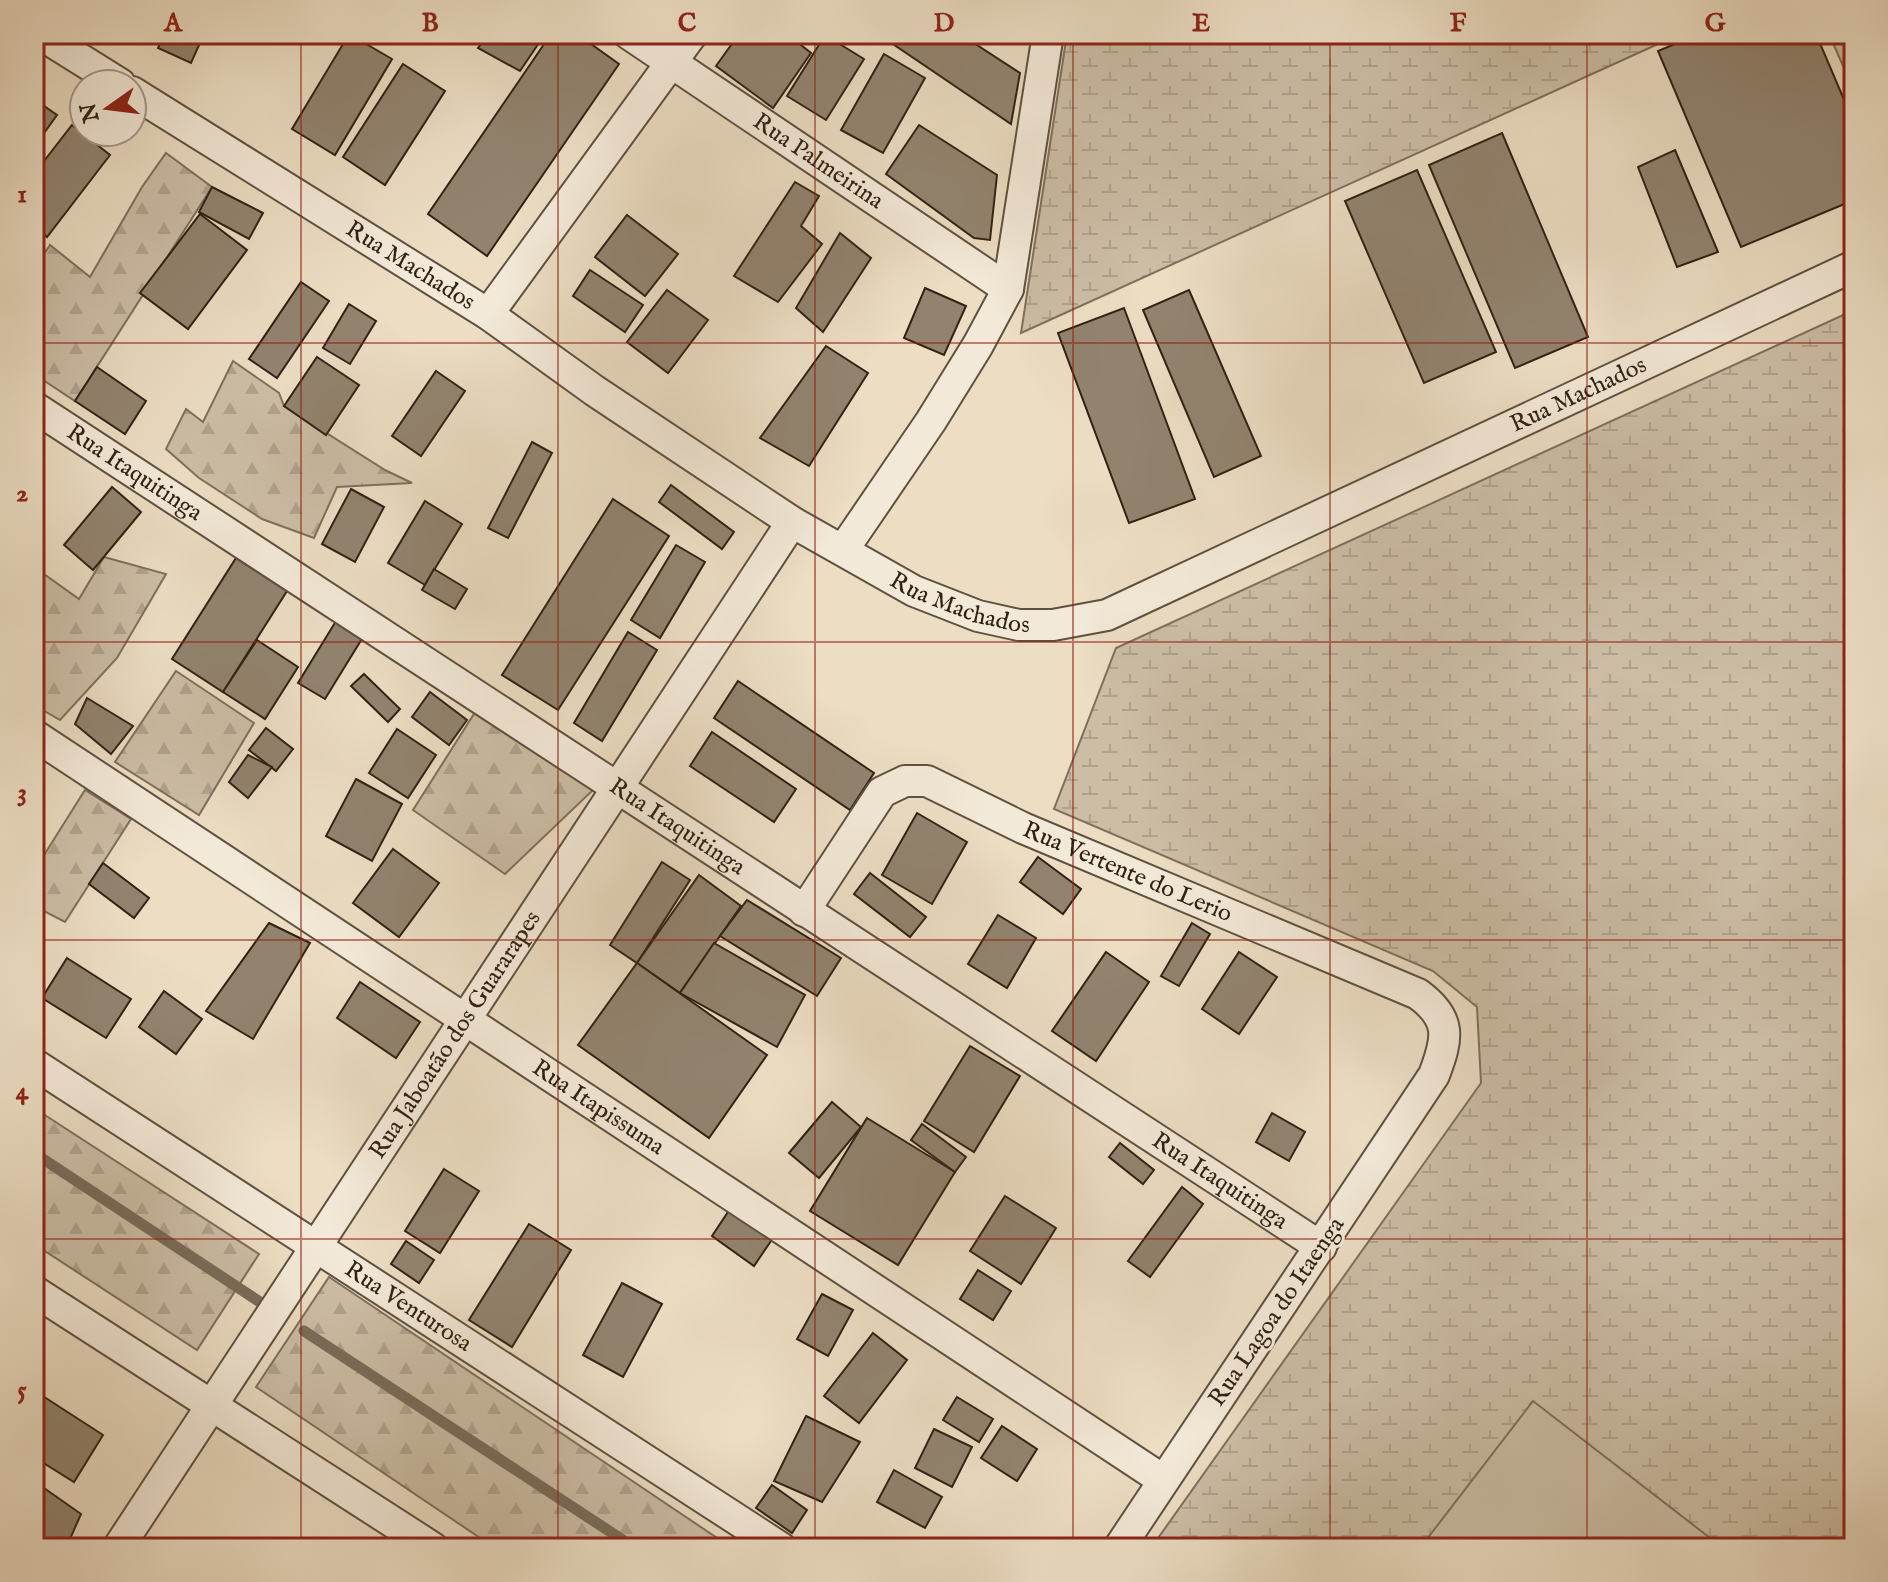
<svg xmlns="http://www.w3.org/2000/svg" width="1888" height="1582" font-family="'IM FELL English',serif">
<defs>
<pattern id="forest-firs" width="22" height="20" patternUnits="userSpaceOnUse" patternTransform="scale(2)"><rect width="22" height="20" fill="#ccbda5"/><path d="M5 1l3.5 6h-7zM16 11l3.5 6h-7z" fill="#b0a28d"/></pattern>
<pattern id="wetland-marsh" width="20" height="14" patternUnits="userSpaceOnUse" patternTransform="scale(2)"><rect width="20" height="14" fill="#ccbda5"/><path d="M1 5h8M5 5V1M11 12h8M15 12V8" fill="none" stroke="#b0a28d"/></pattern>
</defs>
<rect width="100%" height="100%" fill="#ecddc3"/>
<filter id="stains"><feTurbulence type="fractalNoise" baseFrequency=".0025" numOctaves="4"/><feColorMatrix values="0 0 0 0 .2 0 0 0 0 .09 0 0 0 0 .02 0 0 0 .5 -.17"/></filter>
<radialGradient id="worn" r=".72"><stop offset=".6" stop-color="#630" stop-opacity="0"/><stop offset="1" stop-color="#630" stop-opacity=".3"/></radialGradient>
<g fill="url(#forest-firs)" stroke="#7e705d" stroke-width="2">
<polygon points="166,153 212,187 75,401 34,374 34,269 50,245 90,277 142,187"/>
<polygon points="233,361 279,393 284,406 385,470 412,483 337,487 314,538 262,519 199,478 166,449 186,409 203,422"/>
<polygon points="104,557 166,574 117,658 60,720 34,705 34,567 79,599"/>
<polygon points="176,671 254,723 199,815 115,762"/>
<polygon points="479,706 564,754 593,790 505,874 413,810"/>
<polygon points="85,790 131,819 65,922 36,907 34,902 34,871"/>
<polygon points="34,1108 259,1254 197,1350 34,1244"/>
<polygon points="329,1277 732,1548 495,1548 256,1387"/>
</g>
<g fill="url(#wetland-marsh)" stroke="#7e705d" stroke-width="2">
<polygon points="1067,34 1680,34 1021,333"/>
<polygon points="1829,34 1854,34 1854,91"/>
<polygon points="1854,310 1854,1548 1151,1548 1481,1083 1477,1007 1433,971 1054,809 1116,648"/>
</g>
<polygon fill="#ccbda5" stroke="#7e705d" stroke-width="2" points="1533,1401 1723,1548 1420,1548"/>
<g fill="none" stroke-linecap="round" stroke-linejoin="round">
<g stroke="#7a6c5a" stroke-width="11">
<polyline points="34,1153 263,1304"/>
<polyline points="304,1331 635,1548"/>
</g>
</g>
<g fill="#92836f" stroke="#302215" stroke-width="2">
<polygon points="164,34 204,34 191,63 158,48"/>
<polygon points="349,34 392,59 335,155 292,129"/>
<polygon points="489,34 545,34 520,71 478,48"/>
<polygon points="551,34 577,34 619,64 487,256 428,214"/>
<polygon points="739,34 787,34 811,53 773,108 716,66"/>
<polygon points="892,34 960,34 1020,73 1011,124 887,40"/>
<polygon points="1699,34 1816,34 1854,123 1854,200 1741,247 1658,51"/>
<polygon points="825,35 864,59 826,120 787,96"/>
<polygon points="884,54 925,78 883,153 841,130"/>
<polygon points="403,64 445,91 385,185 343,157"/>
<polygon points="34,99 57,115 34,147"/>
<polygon points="72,125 110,155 47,237 34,227 34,174"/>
<polygon points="919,125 997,175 990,240 974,238 886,174"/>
<polygon points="1502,133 1588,337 1515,368 1429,165"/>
<polygon points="1675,150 1718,252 1677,267 1638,167"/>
<polygon points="1417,170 1496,352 1424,383 1345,201"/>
<polygon points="795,182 819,196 801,226 822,244 778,302 734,276"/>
<polygon points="212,187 263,213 249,239 199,212"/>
<polygon points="200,214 247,250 188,329 140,293"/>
<polygon points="627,215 678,254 645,296 595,257"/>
<polygon points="840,233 871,258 823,332 796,308"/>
<polygon points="34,242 44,249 34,264"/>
<polygon points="590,270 643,305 625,332 573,296"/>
<polygon points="301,282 329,301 277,378 249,359"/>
<polygon points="925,288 966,306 944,355 904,338"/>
<polygon points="667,290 708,320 668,373 627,342"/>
<polygon points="1189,290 1261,456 1214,477 1143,310"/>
<polygon points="349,304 376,321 350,364 323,348"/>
<polygon points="1124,308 1195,499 1129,523 1058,333"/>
<polygon points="826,346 868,373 809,466 760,438"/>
<polygon points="317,357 359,385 326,435 284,406"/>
<polygon points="97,367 146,401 125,434 75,401"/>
<polygon points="436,371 465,391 421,456 392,436"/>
<polygon points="532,442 552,453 508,538 488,528"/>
<polygon points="671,485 734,532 722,549 659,502"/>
<polygon points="112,487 141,512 93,570 64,545"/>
<polygon points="351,489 384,507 355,562 322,544"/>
<polygon points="613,499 669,536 558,710 502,675"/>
<polygon points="425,501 462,524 425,585 388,563"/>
<polygon points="676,545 705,562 660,638 631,620"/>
<polygon points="236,558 287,591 223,692 172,659"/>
<polygon points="434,569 467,589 455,609 422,590"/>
<polygon points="336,621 363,637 325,699 298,683"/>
<polygon points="628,632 657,650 602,741 574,723"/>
<polygon points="257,640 298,667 265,719 223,692"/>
<polygon points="364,674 400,709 388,722 351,686"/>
<polygon points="738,681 874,773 850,810 714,718"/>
<polygon points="430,692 467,720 449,745 412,717"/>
<polygon points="87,698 133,726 111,754 75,724"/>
<polygon points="266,728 293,749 276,771 249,750"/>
<polygon points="397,729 436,755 408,798 369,773"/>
<polygon points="712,732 796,789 774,822 690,766"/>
<polygon points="248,755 272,767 248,798 229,782"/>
<polygon points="356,779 402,804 372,861 326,836"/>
<polygon points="917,813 967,842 932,904 882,875"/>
<polygon points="393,849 439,883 399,937 353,903"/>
<polygon points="1038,857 1081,889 1063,914 1020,882"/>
<polygon points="662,862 690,880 637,963 610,945"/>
<polygon points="103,863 149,898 134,918 89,884"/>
<polygon points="870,873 926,917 910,937 854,894"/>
<polygon points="699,875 741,906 680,993 637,963"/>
<polygon points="747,900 841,958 817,996 720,936"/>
<polygon points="998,915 1036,938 1007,988 968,964"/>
<polygon points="269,923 310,943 253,1039 206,1011"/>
<polygon points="1192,923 1210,934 1179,986 1161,976"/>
<polygon points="34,933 44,939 34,954"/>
<polygon points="714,943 805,995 777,1047 680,993"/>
<polygon points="1106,952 1149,982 1096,1061 1052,1031"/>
<polygon points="1239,952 1277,977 1239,1034 1202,1009"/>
<polygon points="67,958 131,999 106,1038 42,998"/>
<polygon points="637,963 767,1055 709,1138 578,1045"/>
<polygon points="360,982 420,1022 396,1058 337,1018"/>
<polygon points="164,991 202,1019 176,1054 139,1027"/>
<polygon points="970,1046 1020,1076 974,1152 924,1121"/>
<polygon points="832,1102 861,1127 819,1178 789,1153"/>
<polygon points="1272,1113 1305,1132 1289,1161 1256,1142"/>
<polygon points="867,1118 955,1172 898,1265 810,1211"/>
<polygon points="922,1124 966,1157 955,1172 911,1140"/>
<polygon points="1120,1143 1154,1170 1143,1184 1109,1157"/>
<polygon points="444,1169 479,1191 440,1253 405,1231"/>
<polygon points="1182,1187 1203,1204 1150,1277 1128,1261"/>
<polygon points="1005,1196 1056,1228 1021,1284 970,1251"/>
<polygon points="730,1209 773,1238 754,1266 712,1236"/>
<polygon points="529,1224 571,1250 512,1347 469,1320"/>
<polygon points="406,1241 434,1260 419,1283 391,1264"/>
<polygon points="978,1270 1011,1291 993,1320 960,1299"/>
<polygon points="622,1283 662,1304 623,1377 583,1355"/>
<polygon points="822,1294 853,1310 828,1356 797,1339"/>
<polygon points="873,1333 907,1360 859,1423 824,1396"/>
<polygon points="35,1391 103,1435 74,1482 34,1457"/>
<polygon points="957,1397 993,1419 979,1442 943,1420"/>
<polygon points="806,1416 860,1442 822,1502 774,1481"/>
<polygon points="1002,1426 1037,1449 1017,1481 981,1458"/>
<polygon points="934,1429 972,1447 952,1487 915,1468"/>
<polygon points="894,1470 942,1497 925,1528 877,1502"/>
<polygon points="34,1481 81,1514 66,1548 50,1548 34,1534"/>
<polygon points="772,1485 807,1510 792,1533 756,1508"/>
</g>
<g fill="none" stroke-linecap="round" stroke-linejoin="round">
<defs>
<g id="minor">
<polyline points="40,34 120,84"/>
<path id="s1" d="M 629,34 L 1008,289"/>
<path id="s2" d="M 132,92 L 488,314 L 595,391 L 792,522 L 914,591 L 978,616 L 1019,625 L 1053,625 L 1107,615 L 1854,266"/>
<polyline points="488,314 692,34"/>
<path id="s3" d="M 34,407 L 1321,1247"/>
<polyline points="843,550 931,421 978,345 1008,289 1048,34"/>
<path id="s4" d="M 34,735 L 1163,1480"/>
<path id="s5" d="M 804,911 L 882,792 L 905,781 L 927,781 L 1023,828 L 1418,994 C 1452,1019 1448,1038 1434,1075 L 1119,1548"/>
<path id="s6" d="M 34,1064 L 781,1548"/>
<polyline points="34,1291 433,1548"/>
<path id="s7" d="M 118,1548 L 792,522"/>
</g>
</defs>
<use href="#minor" stroke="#5f5140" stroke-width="34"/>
<use href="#minor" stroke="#f3e9d8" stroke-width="30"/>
</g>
<path fill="none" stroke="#8f2418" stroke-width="2" stroke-opacity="0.55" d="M 301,34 L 301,1548M 558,34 L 558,1548M 815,34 L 815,1548M 1073,34 L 1073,1548M 1330,34 L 1330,1548M 1587,34 L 1587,1548M 34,343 L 1854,343M 34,642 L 1854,642M 34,940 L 1854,940M 34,1239 L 1854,1239"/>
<g text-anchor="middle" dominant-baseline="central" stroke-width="6" stroke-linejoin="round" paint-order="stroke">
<g font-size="24" fill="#302215" stroke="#f3e9d8">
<text stroke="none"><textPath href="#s1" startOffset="228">Rua Palmeirina</textPath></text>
<text stroke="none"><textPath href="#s2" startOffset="328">Rua Machados</textPath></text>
<text stroke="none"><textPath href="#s2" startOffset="1648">Rua Machados</textPath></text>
<text stroke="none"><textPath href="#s3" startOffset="120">Rua Itaquitinga</textPath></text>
<text stroke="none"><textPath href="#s2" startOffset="976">Rua Machados</textPath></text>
<text stroke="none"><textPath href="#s3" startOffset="768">Rua Itaquitinga</textPath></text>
<text stroke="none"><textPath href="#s5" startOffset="410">Rua Vertente do Lerio</textPath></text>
<text stroke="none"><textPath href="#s7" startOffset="614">Rua Jaboatão dos Guararapes</textPath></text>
<text stroke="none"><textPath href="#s4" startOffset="676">Rua Itapissuma</textPath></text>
<text stroke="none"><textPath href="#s3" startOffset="1416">Rua Itaquitinga</textPath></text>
<text stroke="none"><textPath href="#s6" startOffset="446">Rua Venturosa</textPath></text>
<text transform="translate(1277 1312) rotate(-56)">Rua Lagoa do Itaenga</text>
</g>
</g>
<rect width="1888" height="1582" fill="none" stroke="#ecddc3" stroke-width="88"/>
<g transform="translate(108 108) rotate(256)"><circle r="38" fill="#f3e9d8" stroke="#a5998a" stroke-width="2"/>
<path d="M0-6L14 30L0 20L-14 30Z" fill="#8f2418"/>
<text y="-12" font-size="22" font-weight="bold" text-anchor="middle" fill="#302215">N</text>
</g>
<rect x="44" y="44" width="1800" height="1494" fill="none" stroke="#8f2418" stroke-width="3"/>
<g font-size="26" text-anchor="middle" font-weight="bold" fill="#8f2418">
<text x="173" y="31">A</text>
<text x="430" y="31">B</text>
<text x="687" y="31">C</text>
<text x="944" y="31">D</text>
<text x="1201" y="31">E</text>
<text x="1458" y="31">F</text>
<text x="1715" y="31">G</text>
<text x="22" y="202">1</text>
<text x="22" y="501">2</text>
<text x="22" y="800">3</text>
<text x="22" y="1099">4</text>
<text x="22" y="1398">5</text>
</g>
<rect width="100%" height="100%" filter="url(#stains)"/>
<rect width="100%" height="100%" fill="url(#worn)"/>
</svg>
